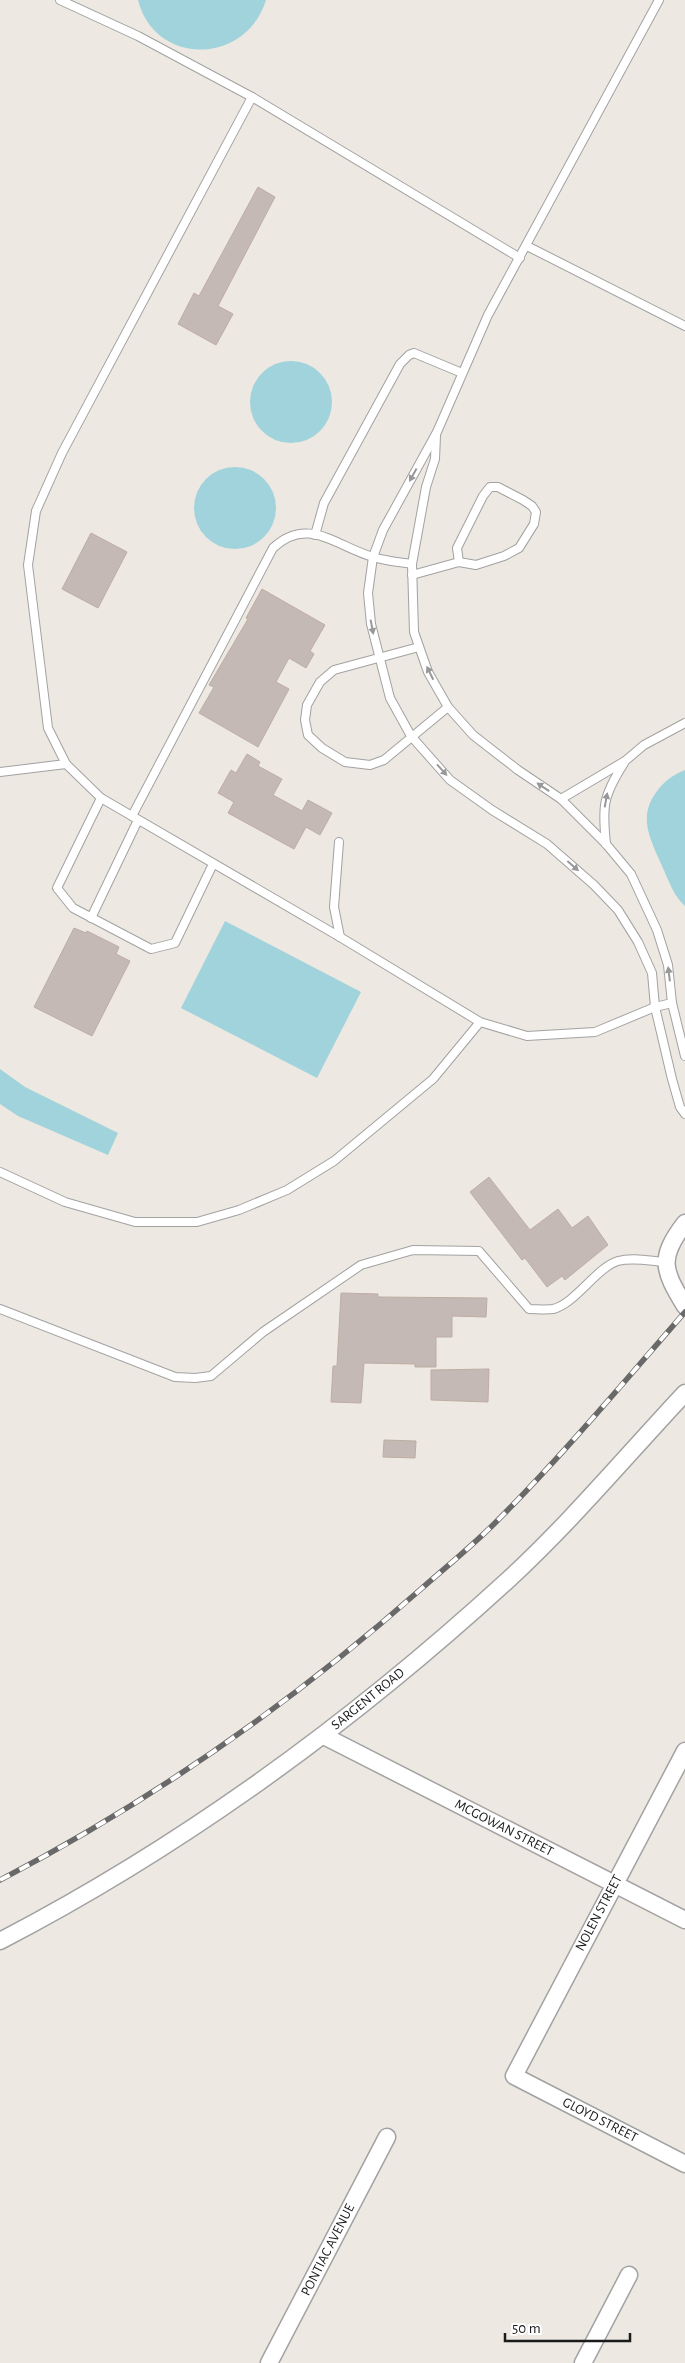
<svg xmlns="http://www.w3.org/2000/svg" width="685" height="2363" font-family="'Alegreya Sans',sans-serif">
<rect width="100%" height="100%" fill="#ede8e1"/>
<g fill="#a0d3db">
<path d="M 138,0 L 266,0 C 246,65 155,67 138,0 Z"/>
<circle cx="291" cy="402" r="41"/>
<circle cx="235" cy="508" r="41"/>
<path d="M 685,770 L 685,906 C 673,895 669,881 662,866 C 651,841 638,818 655,794 C 663,782 672,775 685,770 Z"/>
<polygon points="225,921 361,992 317,1078 181,1008"/>
<polygon points="0,1069 25,1087 118,1133 108,1155 18,1116 0,1104"/>
</g>
<g fill="#c4b9b4" stroke="#beada3">
<polygon points="258,187 275,197 218,306 233,314 216,345 178,324 194,293 199,296"/>
<polygon points="91,533 127,552 98,608 62,589"/>
<polygon points="262,589 325,625 310,651 314,654 306,668 289,658 276,682 289,689 258,747 199,713 214,687 209,685 248,619 246,618"/>
<polygon points="247,754 260,762 258,766 282,779 273,795 302,811 308,800 332,813 320,835 306,827 294,849 228,813 234,802 218,793 231,770 236,773"/>
<polygon points="74,928 86,933 87,931 119,947 116,954 130,961 92,1036 34,1007"/>
<polygon points="489,1177 530,1230 558,1209 572,1228 588,1216 608,1245 565,1280 562,1276 547,1287 525,1258 522,1260 470,1192"/>
<polygon points="341,1293 378,1294 378,1297 487,1298 486,1317 452,1316 452,1337 436,1337 436,1367 415,1367 415,1364 364,1363 361,1403 331,1402 333,1366 337,1366"/>
<polygon points="489,1369 488,1402 431,1400 431,1370"/>
<polygon points="384,1440 416,1441 415,1458 383,1457"/>
</g>
<g fill="none" stroke-linecap="round" stroke-linejoin="round">
<defs>
<g id="service">
<polyline points="60,0 138,36 252,97 520,258"/>
<polyline points="659,0 488,315 437,432 383,530 373,557 368,593 371,624 390,698 411,736 450,780 492,810 547,844 594,885 618,910 638,942 652,973 655,1007 672,1079 680,1107 685,1114"/>
<polyline points="252,97 62,453 36,511 28,565 48,728 66,764 101,798 340,937 480,1022 527,1036 595,1032 655,1007 672,1003"/>
<polyline points="527,246 685,326"/>
<polyline points="436,435 435,459 426,487 412,564 414,632 428,672 448,707 473,735 518,770 561,799 606,844 631,874 657,930 668,965 672,1003 685,1056"/>
<polyline points="315,535 324,503 400,364 409,355 414,353 462,373"/>
<polyline points="412,575 459,562 476,565 504,556 519,548 534,524 536,512 532,506 523,500 498,487 490,487 483,496 457,548 459,562"/>
<polyline points="419,647 334,670 320,682 307,705 305,720 308,735 322,748 345,762 370,765 384,760 448,707"/>
<polyline points="0,772 66,764"/>
<polyline points="101,798 57,888 73,908 151,949 175,943 213,864"/>
<polyline points="561,799 625,761 644,745 685,723"/>
<path d="M 132,816 L 273,548 C 308,515 337,547 373,557 C 386,561 399,562 412,564"/>
<polyline points="339,842 334,907 340,937"/>
<path d="M 606,844 C 602,806 603,796 624,763"/>
<polyline points="91,918 138,820"/>
<polyline points="0,1172 65,1202 135,1222 197,1222 239,1210 287,1190 334,1161 433,1079 480,1022"/>
<path d="M 0,1309 L 175,1377 L 195,1378 L 211,1376 L 263,1332 L 361,1265 L 413,1250 L 479,1251 L 529,1309 C 537,1309 545,1310 553,1309 C 575,1304 597,1267 618,1261 C 633,1257 650,1261 665,1262"/>
</g>
<g id="minor">
<path d="M 685,1223 C 658,1258 663,1270 685,1306"/>
<polyline points="324,1736 685,1920"/>
<polyline points="685,1751 514,2076 685,2164"/>
<path d="M 0,1941 C 185,1845 355,1720 508,1580 C 571,1522 627,1455 685,1393"/>
<polyline points="269,2363 387,2137"/>
<polyline points="583,2363 629,2275"/>
</g>
</defs>
<use href="#service" stroke="#a2a2a2" stroke-width="10"/>
<use href="#minor" stroke="#a2a2a2" stroke-width="19"/>
<use href="#service" stroke="#fff" stroke-width="8"/>
<use href="#minor" stroke="#fff" stroke-width="16"/>
<defs>
<path id="rail" d="M 0,1880 C 152,1801 293,1702 421,1589 C 446,1567 472,1546 495,1523 C 562,1456 623,1383 685,1312"/>
</defs>
<use href="#rail" stroke="#696969" stroke-width="5.5"/>
<use href="#rail" stroke="#fff" stroke-width="4" stroke-dasharray="11" stroke-linecap="butt"/>
</g>
<defs><path id="oneway-solid" d="M-6-.8H1V-3.2L6.5 0L1 3.2V.8H-6Z" transform="scale(1.25)"/></defs>
<g fill="#989898">
<use href="#oneway-solid" transform="translate(413 475) rotate(119)"/>
<use href="#oneway-solid" transform="translate(372 627) rotate(79)"/>
<use href="#oneway-solid" transform="translate(430 673) rotate(-116)"/>
<use href="#oneway-solid" transform="translate(442 770) rotate(48)"/>
<use href="#oneway-solid" transform="translate(543 787) rotate(-146)"/>
<use href="#oneway-solid" transform="translate(606 800) rotate(-80)"/>
<use href="#oneway-solid" transform="translate(573 866) rotate(41)"/>
<use href="#oneway-solid" transform="translate(669 974) rotate(-97)"/>
</g>
<g text-anchor="middle" dominant-baseline="central" stroke-width="4" stroke-linejoin="round" paint-order="stroke">
<g font-size="14" fill="#1b1b1b" stroke="#fff">
<text transform="translate(368 1699) rotate(-39)">SARGENT ROAD</text>
<text transform="translate(504 1828) rotate(27)">MCGOWAN STREET</text>
<text transform="translate(599 1913) rotate(-62)">NOLEN STREET</text>
<text transform="translate(600 2120) rotate(27)">GLOYD STREET</text>
<text transform="translate(328 2250) rotate(-63)">PONTIAC AVENUE</text>
</g>
</g>
<path d="M505 2333v8h125v-8" fill="none" stroke="#1b1b1b" stroke-width="2.5"/>
<text x="512" y="2333" font-size="15" fill="#1b1b1b" stroke="#ffffff" stroke-width="4" paint-order="stroke">50 m</text>
</svg>
